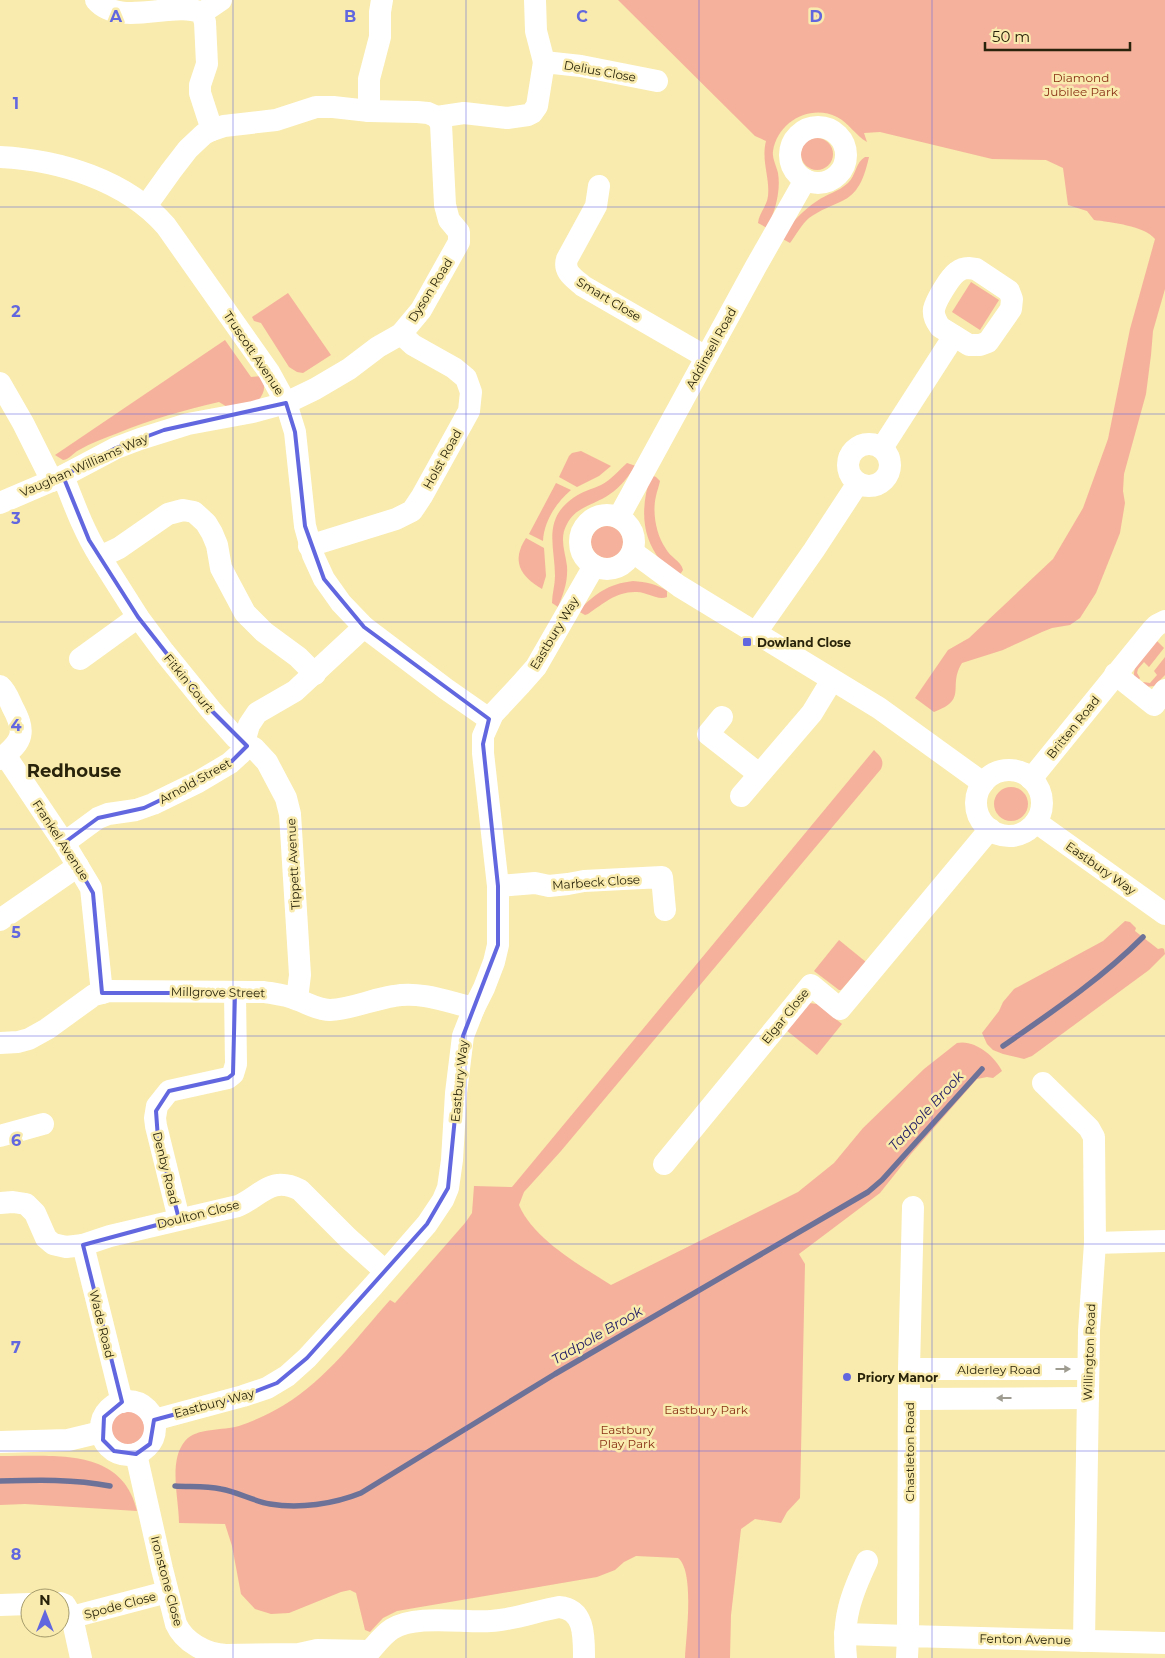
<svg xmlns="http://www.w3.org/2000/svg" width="1165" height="1658" font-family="Montserrat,sans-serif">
<rect width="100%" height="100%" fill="#f9ebad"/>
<g fill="#f5b19c">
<path d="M 618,0 L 1165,0 L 1165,289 L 1153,331 L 1151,355 L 1146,394 L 1124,474 L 1123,491 L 1125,503 L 1120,533 L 1096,593 L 1080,618 L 1070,625 L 1052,628 L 1042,632 L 1003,650 L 962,663 C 947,687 969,699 934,712 L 915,698 L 948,650 L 969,638 L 1053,559 L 1083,508 L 1108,439 L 1130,329 L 1155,239 C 1145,226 1110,222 1094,220 L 1087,211 L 1068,205 L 1063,168 L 1046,160 L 992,159 L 880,132 L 864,133 L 867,142 C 855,135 849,123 837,117 C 811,104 778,121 773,151 C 772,158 776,165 778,173 C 781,191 775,212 767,228 L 758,223 C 759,213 767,206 768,196 C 770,177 761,161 766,141 L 755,136 Z"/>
<circle cx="817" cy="154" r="16"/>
<path d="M 865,157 L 869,157 C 865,174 860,192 844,200 C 832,206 820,210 809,218 C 801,225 796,235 790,243 L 781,238 C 791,223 802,211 817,201 C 827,194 838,192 848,183 C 856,176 855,163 865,157 Z"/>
<polygon points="971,282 999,300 980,330 952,312"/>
<polygon points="288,293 331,355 303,373 297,372 289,367 261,323 254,321 252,317"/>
<path d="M 225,340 L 251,377 L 261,376 C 266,387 265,392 258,401 L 229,408 L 219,402 C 185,410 151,419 118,433 C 105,438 91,443 79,450 C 73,453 70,459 63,460 L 55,455 Z"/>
<polygon points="581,451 611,466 599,476 577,487 559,477 569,456 572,453"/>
<path d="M 627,463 L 636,466 C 628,476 621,487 610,494 C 595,505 576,506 567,524 C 559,538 565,551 567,566 C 568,581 564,593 558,607 L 552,603 C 552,594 555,585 555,576 C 555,547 542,520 573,498 C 581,492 592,489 601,485 C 612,479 618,471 627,463 Z"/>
<path d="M 651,475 L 656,477 L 660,481 C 659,486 657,491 656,496 C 652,512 656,535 666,549 C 670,557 681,561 683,570 L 679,576 C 673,571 665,567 661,561 C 640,535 641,505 651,475 Z"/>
<path d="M 556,483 L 571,490 C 556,503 544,521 543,541 L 529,534 Z"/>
<circle cx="607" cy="542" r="16"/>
<path d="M 526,538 L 544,548 L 546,576 L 542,589 C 520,576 511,561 526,538 Z"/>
<path d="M 633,581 C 646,582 657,584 667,591 L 667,597 C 658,601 647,592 637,592 C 617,591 604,603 588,614 L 585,615 L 578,611 C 596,593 608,584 633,581 Z"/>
<path d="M 1156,640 L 1164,648 L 1149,667 L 1144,662 L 1138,669 L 1137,673 L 1140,678 L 1136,683 C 1128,667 1146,652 1156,640 Z"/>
<polygon points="1165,657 1165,675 1154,686 1145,687 1143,682 1150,683 1157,675 1154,671"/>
<path d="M 874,750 C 880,756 885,760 881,769 L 561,1151 L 524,1192 L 519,1205 C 534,1240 580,1265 611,1285 L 798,1192 L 834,1163 L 863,1128 L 924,1069 L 957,1043 C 974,1039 995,1056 1002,1071 L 993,1078 L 987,1077 L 977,1079 L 911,1154 L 880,1193 L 799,1254 L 805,1264 L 800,1498 L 787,1512 L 781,1523 L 755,1519 L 741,1529 L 731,1615 L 730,1658 L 685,1658 C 686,1636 695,1571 678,1558 L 636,1556 L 624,1562 L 615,1570 L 597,1577 L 397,1611 L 383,1618 L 370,1632 L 365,1630 L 356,1593 L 350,1590 L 341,1592 L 289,1613 L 271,1614 L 255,1609 L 241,1594 L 232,1546 L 225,1524 L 179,1523 C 179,1499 168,1461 185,1441 C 197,1427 223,1431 239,1426 C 254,1421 271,1413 284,1405 C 327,1379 357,1337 390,1300 L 395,1303 L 465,1223 L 472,1213 L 474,1186 L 512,1187 Z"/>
<circle cx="1011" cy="804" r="17"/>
<polygon points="1125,921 1130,922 1136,928 1135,931 1158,949 1162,948 1164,949 1165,954 1149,970 1032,1056 1024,1059 1003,1054 993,1050 987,1044 982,1033 999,1011 1003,1002 1014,989 1103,941"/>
<polygon points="839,940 866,962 841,990 839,990 814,971"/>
<polygon points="809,1003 817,1004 842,1024 817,1055 786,1030"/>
<circle cx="128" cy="1428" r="17"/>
<path d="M 0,1456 C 52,1457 122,1446 137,1511 L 25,1504 L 0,1505 Z"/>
</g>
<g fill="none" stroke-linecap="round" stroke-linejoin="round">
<g stroke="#6d7298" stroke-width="5.5">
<path d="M 1003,1046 C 1052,1012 1101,979 1143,937"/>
<path d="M 0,1481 C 37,1480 74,1479 110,1486"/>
<path d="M 175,1486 C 190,1487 206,1486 221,1489 C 238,1492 253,1501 270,1504 C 299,1509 334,1504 361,1493 L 555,1374 L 868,1192 L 882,1180 L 982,1069"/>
</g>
<g stroke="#fff" stroke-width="22">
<path d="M 96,0 C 120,28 174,0 202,13 L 205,22 L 207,64 L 200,85 L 200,93 L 212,130"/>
<polyline points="382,0 380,12 380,37 369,79 369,111 417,112 428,113 437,117 464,113 507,118 528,115 532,113 537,106 544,62 581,66 657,81"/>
<polyline points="535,0 536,31 544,62"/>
<polyline points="202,13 221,0"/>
<circle cx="818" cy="155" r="28"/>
<path d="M 0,157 C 59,160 126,180 166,226 L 269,372 L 286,403 L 295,432 L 305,526 L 313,555 L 324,579 L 341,603 L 364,627 L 446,689 L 489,719"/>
<path d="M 599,186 L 596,206 L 567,259 C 563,272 574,278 583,286 L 706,357"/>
<polyline points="146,206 171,171 188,149 204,134 212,130 224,126 276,120 316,107 333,107 369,111"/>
<path d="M 968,268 L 976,269 L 1009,291 L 1012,299 L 1011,309 L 988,342 L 980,345 L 969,345 L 940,327 C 936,321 933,316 934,309 C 936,300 950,277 957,272 C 961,269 964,268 968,268 Z"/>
<polyline points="0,383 23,423 52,481"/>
<circle cx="869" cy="465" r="21"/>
<polyline points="882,448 954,336"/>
<path d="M 63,476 C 74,504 84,532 100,557 L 119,548 L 168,514 L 183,510 L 194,512 L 206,523 L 212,533 L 217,545 L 221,568 L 245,613 L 264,632 L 298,657 L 315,674"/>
<polyline points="0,503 63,476 116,448 140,439 188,424 253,412 286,403 315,389 349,369 378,347 401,334 421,310 459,242 459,232 449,220 445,205 441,124 437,117"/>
<circle cx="607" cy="542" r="27"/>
<polyline points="619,517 755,268 805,180"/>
<polyline points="309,546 396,519 412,511 422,496 469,411 471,392 466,378 454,368 413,345 401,334"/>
<polyline points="633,552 679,586 879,708 983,783"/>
<polyline points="100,557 138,617 164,652 211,710 236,738 254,748 267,762 286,798 290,814 300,975 297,999"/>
<polyline points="755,634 814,550 858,483"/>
<polyline points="80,659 138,617"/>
<polyline points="1115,674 1154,705 1165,690"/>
<path d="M 0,686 C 6,691 9,699 12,706 C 26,732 24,741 0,759"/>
<polyline points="722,717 708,734 759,774"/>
<polyline points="5,755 64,843 91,888 102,993"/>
<circle cx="1009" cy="803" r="33"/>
<polyline points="1031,779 1153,629 1157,625 1165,621"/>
<polyline points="741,796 812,713 832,680"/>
<polyline points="1036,822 1165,914"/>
<polyline points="64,843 98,818 108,814 136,810 153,804 198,782 230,763 241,753 249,725 257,713 295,691 364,627"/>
<polyline points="498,886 535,883 549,886 568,884 584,881 662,877 665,910"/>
<polyline points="0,920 78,866"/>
<path d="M 0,1043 L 18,1042 L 29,1039 L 47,1029 L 94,995 L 109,991 L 264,992 C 276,994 287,995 298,1000 C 309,1004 318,1010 330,1010 C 352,1009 373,999 394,996 C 421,991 448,1002 474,1008"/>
<polyline points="1043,1083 1089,1128 1094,1137 1095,1243 1089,1331 1084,1641"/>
<polyline points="0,1136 43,1124"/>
<polyline points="664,1164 811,985 840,1009 990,829"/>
<path d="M 0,1203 L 13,1202 L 26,1204 L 35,1213 L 46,1238 L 53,1244 L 66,1247 L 83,1245 L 110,1236 L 238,1206 C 261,1196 271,1175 300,1190 L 348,1238 L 385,1271"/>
<polyline points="179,1219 156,1126 155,1118 157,1106 169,1091 228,1078 233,1074 236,1064 235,993"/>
<polyline points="1095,1243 1165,1241"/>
<polyline points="83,1245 122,1402"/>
<polyline points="909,1369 1088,1369"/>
<polyline points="909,1399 1088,1398"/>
<circle cx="128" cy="1428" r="27"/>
<polyline points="154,1420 243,1396 267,1388 287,1376 307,1358 373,1286 427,1224 443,1200 448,1188 452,1160 456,1093 463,1036 474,1008 484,988 494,962 498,945 498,886 483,753 483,736 493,714 521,684 536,667 594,566"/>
<polyline points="0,1442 68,1440 101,1432"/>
<path d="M 136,1454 L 162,1569 L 176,1624 C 184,1642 206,1654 226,1655 L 299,1654 L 317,1650 L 370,1651 C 377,1643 384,1634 392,1629 C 416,1614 463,1623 491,1621 C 512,1620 537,1611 559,1607 C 585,1609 584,1637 584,1658"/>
<polyline points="60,1603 65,1605 72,1617 167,1592"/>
<polyline points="0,1605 30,1604"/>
<polyline points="72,1617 81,1658"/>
<polyline points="845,1634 908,1636 909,1369 913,1207"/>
<path d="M 846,1658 C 842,1619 851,1595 867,1561"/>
<polyline points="907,1658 908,1636 1165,1643"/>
</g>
</g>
<defs><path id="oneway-solid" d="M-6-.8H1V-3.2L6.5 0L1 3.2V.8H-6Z" transform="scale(1.25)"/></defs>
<g fill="#9e9c91">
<use href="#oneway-solid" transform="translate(1063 1369)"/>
<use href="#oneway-solid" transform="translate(1004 1398) rotate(180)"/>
</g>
<path fill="none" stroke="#6267e0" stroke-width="4" stroke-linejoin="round" d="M 286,403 L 295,432 L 305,526 L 324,579 L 364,627 L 489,719 L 483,744 L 498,886 L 498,945 L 463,1036 L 448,1188 L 427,1224 L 307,1358 L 277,1383 L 243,1396 L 154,1420 L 150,1444 L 136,1454 L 114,1451 L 103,1440 L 104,1417 L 122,1402 L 83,1245 L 179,1219 L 158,1139 L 156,1111 L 169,1091 L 228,1078 L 233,1074 L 235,993 L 102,993 L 93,893 L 64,843 L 98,818 L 144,808 L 198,782 L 230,763 L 247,746 L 211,710 L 138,617 L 89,540 L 63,476 L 116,448 L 164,430 Z"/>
<path fill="none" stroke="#6267e0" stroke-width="1" stroke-opacity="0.55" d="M 233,0 L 233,1658M 466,0 L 466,1658M 699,0 L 699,1658M 932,0 L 932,1658M 0,207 L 1165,207M 0,414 L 1165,414M 0,622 L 1165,622M 0,829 L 1165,829M 0,1036 L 1165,1036M 0,1244 L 1165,1244M 0,1451 L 1165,1451"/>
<g fill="#6267e0" stroke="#f9ebad" stroke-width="2">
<rect x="742" y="637" width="10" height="10" rx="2.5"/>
<circle cx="847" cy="1377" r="5"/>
</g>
<g text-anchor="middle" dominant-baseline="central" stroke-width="5" stroke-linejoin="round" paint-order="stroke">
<g font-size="12" fill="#28230a" stroke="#f9ebad">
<text transform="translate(600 71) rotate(10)">Delius Close</text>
<text transform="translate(430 290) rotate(-58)">Dyson Road</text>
<text transform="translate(609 299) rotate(31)">Smart Close</text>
<text transform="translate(711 348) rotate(-61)">Addinsell Road</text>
<text transform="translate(254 353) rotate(56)">Truscott Avenue</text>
<text transform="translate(442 459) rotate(-61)">Holst Road</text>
<text transform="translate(84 465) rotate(-24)">Vaughan Williams Way</text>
<text transform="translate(554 633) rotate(-59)">Eastbury Way</text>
<text transform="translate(189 683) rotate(51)">Fitkin Court</text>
<text transform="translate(1073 727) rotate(-51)">Britten Road</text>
<text transform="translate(195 781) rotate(-29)">Arnold Street</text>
<text transform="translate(61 840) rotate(57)">Frankel Avenue</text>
<text transform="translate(293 864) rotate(-93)">Tippett Avenue</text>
<text transform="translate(1101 868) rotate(35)">Eastbury Way</text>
<text transform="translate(596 882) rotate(-4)">Marbeck Close</text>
<text transform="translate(218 992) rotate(1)">Millgrove Street</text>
<text transform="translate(785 1016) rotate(-51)">Elgar Close</text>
<text transform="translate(459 1081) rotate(-84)">Eastbury Way</text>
<text transform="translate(166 1168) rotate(76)">Denby Road</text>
<text transform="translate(198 1214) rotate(-14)">Doulton Close</text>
<text transform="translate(102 1324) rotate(76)">Wade Road</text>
<text transform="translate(1089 1352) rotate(-88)">Willington Road</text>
<text x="999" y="1369">Alderley Road</text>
<text transform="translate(214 1403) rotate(-15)">Eastbury Way</text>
<text transform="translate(909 1452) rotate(-90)">Chastleton Road</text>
<text transform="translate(167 1581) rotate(75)">Ironstone Close</text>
<text transform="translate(120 1605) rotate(-15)">Spode Close</text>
<text transform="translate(1025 1639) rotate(1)">Fenton Avenue</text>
</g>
<g font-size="12" fill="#883014" stroke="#f9ebad">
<text x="1081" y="77">Diamond<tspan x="1081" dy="14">Jubilee Park</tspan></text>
<text x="706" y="1409">Eastbury Park</text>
<text x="627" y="1429">Eastbury<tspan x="627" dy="14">Play Park</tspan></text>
</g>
<g font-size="12" font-weight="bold" fill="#28230a" stroke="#f9ebad" text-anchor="start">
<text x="757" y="642">Dowland Close</text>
<text x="857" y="1377">Priory Manor</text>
</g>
<g font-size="14" font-style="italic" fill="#1f1a65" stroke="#f9ebad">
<text transform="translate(926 1111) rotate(-47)">Tadpole Brook</text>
<text transform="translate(597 1335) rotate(-30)">Tadpole Brook</text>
</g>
<g font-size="18" font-weight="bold" fill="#28230a" stroke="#f9ebad">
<text x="74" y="771">Redhouse</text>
</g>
</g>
<g font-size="16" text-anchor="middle" font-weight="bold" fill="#6267e0" stroke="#f9ebad" stroke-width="5" stroke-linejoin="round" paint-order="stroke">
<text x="116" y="22">A</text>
<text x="350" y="22">B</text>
<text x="582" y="22">C</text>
<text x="816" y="22">D</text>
<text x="16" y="109">1</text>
<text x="16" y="317">2</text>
<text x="16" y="524">3</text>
<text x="16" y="731">4</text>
<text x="16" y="938">5</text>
<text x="16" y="1146">6</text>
<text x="16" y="1353">7</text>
<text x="16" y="1560">8</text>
</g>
<g transform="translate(45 1613)"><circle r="24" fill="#f9ebad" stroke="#a59b6c"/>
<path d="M0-4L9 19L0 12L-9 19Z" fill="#6267e0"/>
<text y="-8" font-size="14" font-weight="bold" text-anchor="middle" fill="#28230a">N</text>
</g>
<path d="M985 42v8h145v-8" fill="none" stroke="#28230a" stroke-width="2.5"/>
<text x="992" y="42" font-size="15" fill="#28230a" stroke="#f9ebad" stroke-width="4" paint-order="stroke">50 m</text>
</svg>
